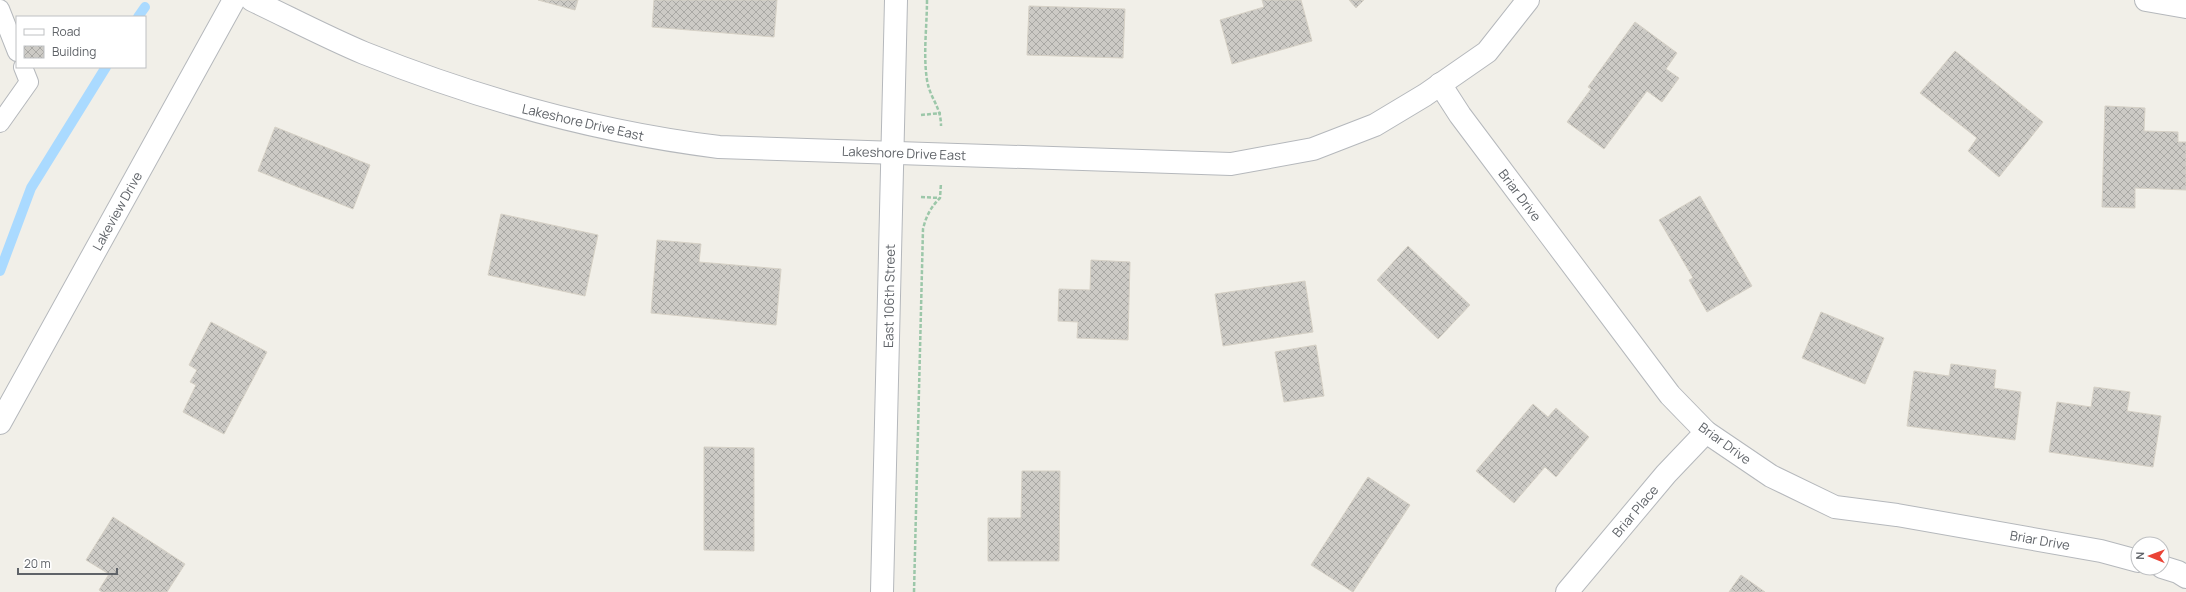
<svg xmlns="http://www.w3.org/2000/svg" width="2186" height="592" font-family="Manrope,sans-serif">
<defs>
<pattern id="building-cross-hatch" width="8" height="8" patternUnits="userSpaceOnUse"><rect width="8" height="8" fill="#cccac5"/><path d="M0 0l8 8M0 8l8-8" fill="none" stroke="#a9a8a4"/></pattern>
</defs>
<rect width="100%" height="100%" fill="#f1efe8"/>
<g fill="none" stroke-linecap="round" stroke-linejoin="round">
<g stroke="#aadaff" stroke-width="10">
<polyline points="138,17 145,7"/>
<polyline points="0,271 31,188 106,67"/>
</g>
</g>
<g fill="url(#building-cross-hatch)" stroke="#d6d1c6">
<polygon points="538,0 578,0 575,10"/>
<polygon points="654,0 777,0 774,37 652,27"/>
<polygon points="1262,0 1301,0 1312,41 1232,64 1220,20 1264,7"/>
<polygon points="1349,0 1364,0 1356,8"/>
<polygon points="1029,6 1125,9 1123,58 1027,55"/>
<polygon points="1635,22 1677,53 1666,69 1679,78 1662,102 1647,91 1604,149 1567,122 1591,89 1588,87"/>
<polygon points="1955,51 2043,122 1999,177 1968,151 1977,138 1920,93"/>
<polygon points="2105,106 2145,108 2144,131 2178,132 2178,142 2186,142 2186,190 2135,188 2135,208 2102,207"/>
<polygon points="275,127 370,165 353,209 258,171"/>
<polygon points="1700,196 1752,286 1707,312 1689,280 1693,278 1659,220"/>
<polygon points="501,214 598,235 585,296 488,275"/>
<polygon points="657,240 701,244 699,262 781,269 776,325 651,313"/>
<polygon points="1408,246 1470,305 1438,339 1377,280"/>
<polygon points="1091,260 1130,262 1128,340 1077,338 1078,322 1058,321 1059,289 1090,290"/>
<polygon points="1305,281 1313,332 1223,346 1215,294"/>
<polygon points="1821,312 1884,338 1865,384 1802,358"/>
<polygon points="211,322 267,352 224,434 183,412 196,385 190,382 197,370 189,365"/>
<polygon points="1316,345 1324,396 1284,402 1275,352"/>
<polygon points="1951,364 1996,370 1994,388 2021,392 2015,440 1907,426 1914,371 1949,376"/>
<polygon points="2094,387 2130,392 2127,411 2161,416 2153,467 2049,452 2057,402 2091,407"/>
<polygon points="1533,404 1548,417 1556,408 1589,437 1556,477 1545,467 1514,503 1476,471"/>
<polygon points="704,447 754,448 754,551 704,550"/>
<polygon points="1022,471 1060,471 1059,561 988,561 988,518 1021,518"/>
<polygon points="1368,477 1410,505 1353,592 1311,565"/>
<polygon points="113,517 185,564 167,592 102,592 99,590 109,574 86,560"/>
<polygon points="1741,575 1765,592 1729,592"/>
</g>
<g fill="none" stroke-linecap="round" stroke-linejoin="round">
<defs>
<g id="service">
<polyline points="0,9 17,52"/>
<polyline points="0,123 29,82 23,67"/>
</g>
<g id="minor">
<path d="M 252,0 C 290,18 326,37 364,53 C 479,99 597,132 719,147 L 1231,164 L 1313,149 L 1375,125 L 1425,95 L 1487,52 L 1528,0"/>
<polyline points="2146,0 2186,7"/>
<polyline points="1440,84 1460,115 1670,395 1706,432 1771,476 1835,507 1897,515 2101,551 2138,561"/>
<polyline points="0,423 234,0"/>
<polyline points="2162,567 2178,572 2186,577"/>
<polyline points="1567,592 1666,474 1706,432"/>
</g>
<polyline id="tertiary" points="882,592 896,0"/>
</defs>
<use href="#service" stroke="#b5b8bc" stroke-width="20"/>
<use href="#minor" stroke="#b5b8bc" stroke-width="24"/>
<use href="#tertiary" stroke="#b5b8bc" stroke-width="24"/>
<g stroke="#9cc7a9" stroke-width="2.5" stroke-dasharray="4 2" stroke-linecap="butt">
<path d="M 927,0 C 927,26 923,54 927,80 C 930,99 941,106 941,126"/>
<polyline points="921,115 941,113"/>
<polyline points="921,197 940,198"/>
<path d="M 914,592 L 923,229 C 926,216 931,207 940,198 L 941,183"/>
</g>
<use href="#service" stroke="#fff" stroke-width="18"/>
<use href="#minor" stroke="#fff" stroke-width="22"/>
<use href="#tertiary" stroke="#fff" stroke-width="22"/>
</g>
<g text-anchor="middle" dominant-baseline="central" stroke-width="3.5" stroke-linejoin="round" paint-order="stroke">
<g font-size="13" fill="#5f6368" stroke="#fff">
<text transform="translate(583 122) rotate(13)">Lakeshore Drive East</text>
<text transform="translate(904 153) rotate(2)">Lakeshore Drive East</text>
<text transform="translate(1520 195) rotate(53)">Briar Drive</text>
<text transform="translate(117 211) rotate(-61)">Lakeview Drive</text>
<text transform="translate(889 296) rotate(-89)">East 106th Street</text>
<text transform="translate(1725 443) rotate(36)">Briar Drive</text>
<text transform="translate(1635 511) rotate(-50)">Briar Place</text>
<text transform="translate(2040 540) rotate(10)">Briar Drive</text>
</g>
</g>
<rect x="16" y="16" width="130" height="52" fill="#ffffff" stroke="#bfc1c3"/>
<rect x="24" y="29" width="20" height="6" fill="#ffffff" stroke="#bfc1c3"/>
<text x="52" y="36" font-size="12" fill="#5f6368">Road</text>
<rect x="24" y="46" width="20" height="12" fill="url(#building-cross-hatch)" stroke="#bfc1c3"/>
<text x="52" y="56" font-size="12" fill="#5f6368">Building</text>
<g transform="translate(2150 556) rotate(271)"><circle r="19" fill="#ffffff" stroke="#bfc1c3"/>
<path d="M0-3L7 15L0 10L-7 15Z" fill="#ea4335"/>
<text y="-6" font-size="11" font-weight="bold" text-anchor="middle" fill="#5f6368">N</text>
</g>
<path d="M18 568v6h99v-6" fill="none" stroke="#5f6368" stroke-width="2"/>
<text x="24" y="568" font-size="12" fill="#5f6368" stroke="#ffffff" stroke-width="3" paint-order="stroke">20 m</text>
</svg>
